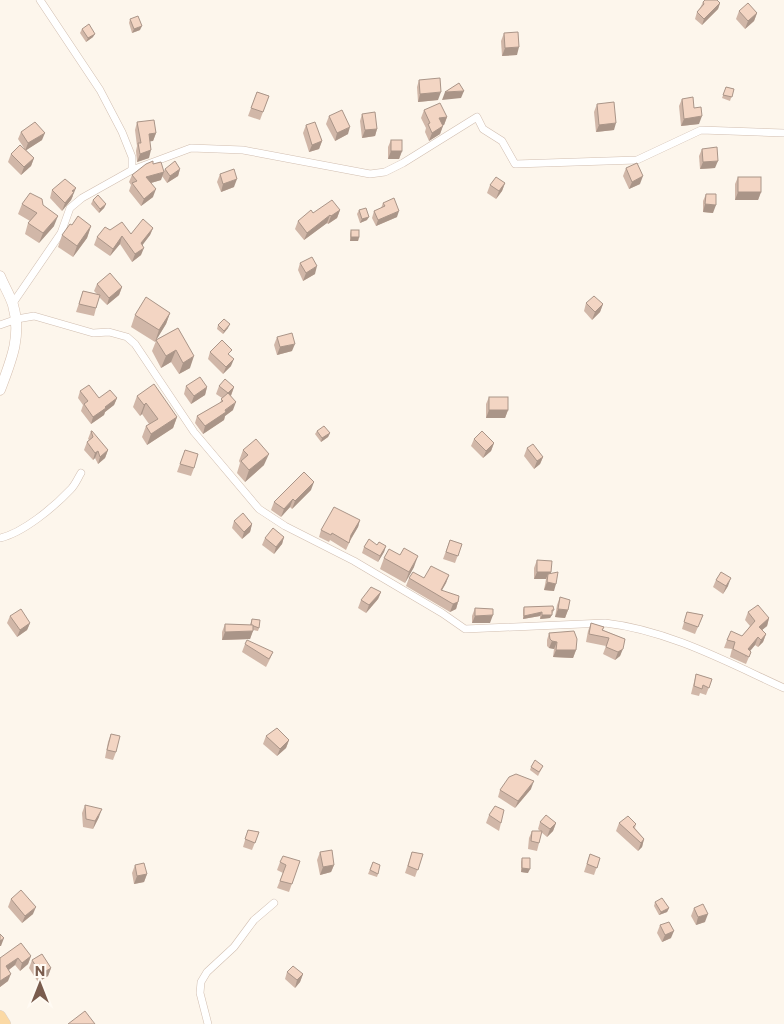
<svg xmlns="http://www.w3.org/2000/svg" width="784" height="1024" font-family="Commissioner,sans-serif">
<rect width="100%" height="100%" fill="#fdf6ec"/>
<g fill="none" stroke-linecap="round" stroke-linejoin="round">
<defs>
<g id="minor">
<polyline points="40,0 100,90 122,132 132,157 132,170 191,148 243,150 370,174 385,172 403,163 477,117 483,129 502,141 515,164 637,160 701,130 784,133"/>
<polyline points="13,303 61,233 70,208 82,198 132,170"/>
<path d="M 0,325 L 17,319 L 34,316 L 93,333 L 109,332 L 127,337 L 135,344 L 194,432 L 259,509 L 285,526 L 354,561 L 442,613 L 465,629 L 605,623 C 668,630 727,662 784,688"/>
<path d="M 0,538 C 23,533 54,507 71,489 C 75,485 78,478 81,473"/>
<polyline points="208,1024 200,993 201,982 207,972 234,947 254,920 274,903"/>
</g>
<path id="secondary" d="M 0,276 C 4,286 10,295 13,305 C 22,336 11,361 0,390"/>
<polyline id="primary" points="0,1016 5,1024"/>
</defs>
<use href="#minor" stroke="#d1beb0" stroke-width="8"/>
<use href="#secondary" stroke="#d6c0b0" stroke-width="11"/>
<use href="#primary" stroke="#dad1cd" stroke-width="12"/>
<use href="#minor" stroke="#fff" stroke-width="7"/>
<use href="#secondary" stroke="#fff" stroke-width="10"/>
<use href="#primary" stroke="#fbd9a5" stroke-width="11"/>
</g>
<g fill="#d1b7a8">
<polygon points="703,2 720,3 718,9 702,25 695,19 697,12 700,8"/>
<polygon points="739,11 757,13 754,21 745,29 736,19"/>
<polygon points="130,19 140,30 132,33 129,23"/>
<polygon points="82,29 93,37 86,42 80,33"/>
<polygon points="504,33 517,55 502,56 501,41"/>
<polygon points="419,80 438,100 418,102 417,87"/>
<polygon points="726,87 734,89 730,101 722,98"/>
<polygon points="257,92 269,96 260,120 248,116"/>
<polygon points="682,99 694,108 699,124 681,126 679,106"/>
<polygon points="597,104 614,130 596,132 594,112"/>
<polygon points="424,110 447,117 444,125 443,125 440,134 429,141 425,132 426,128 421,118"/>
<polygon points="362,114 377,129 375,136 362,138 360,121"/>
<polygon points="329,116 348,134 335,141 326,124"/>
<polygon points="137,122 156,133 153,141 150,141 149,158 137,162 136,151 137,146 135,130"/>
<polygon points="306,125 322,141 319,149 309,152 303,133"/>
<polygon points="21,132 42,140 26,150 34,158 31,166 21,175 8,162 11,154 24,148 18,139"/>
<polygon points="391,140 402,151 399,159 388,159 388,147"/>
<polygon points="702,149 715,168 700,169 699,156"/>
<polygon points="153,164 161,180 151,183 153,197 141,206 129,191 131,185 129,182 132,175"/>
<polygon points="626,168 640,184 629,189 623,176"/>
<polygon points="165,169 180,169 178,176 167,183 162,176"/>
<polygon points="220,174 234,187 221,192 217,182"/>
<polygon points="738,177 761,192 758,200 735,200 735,184"/>
<polygon points="505,183 502,191 496,199 487,193 490,185"/>
<polygon points="52,190 73,196 71,200 62,211 50,198"/>
<polygon points="706,194 713,213 703,212 703,201"/>
<polygon points="93,200 106,204 104,208 99,213 91,204"/>
<polygon points="383,203 397,217 376,226 372,218 374,211 381,208"/>
<polygon points="22,204 43,205 54,226 39,243 25,234 28,223 30,221 18,214"/>
<polygon points="340,210 337,218 328,224 327,223 304,240 295,229 298,221 313,213"/>
<polygon points="359,210 367,220 360,223 357,214"/>
<polygon points="72,225 91,226 87,238 73,257 58,247 62,235"/>
<polygon points="153,228 150,235 142,245 141,255 132,262 120,244 110,256 94,245 97,237 110,230 131,234"/>
<polygon points="351,230 359,237 358,241 350,241 350,234"/>
<polygon points="300,263 315,274 303,281 298,270"/>
<polygon points="97,284 122,287 119,295 107,305 99,297 94,316 76,312 83,291 97,294 94,291"/>
<polygon points="586,303 603,304 600,312 592,320 584,311"/>
<polygon points="170,313 166,324 156,340 178,328 190,368 179,374 171,362 161,368 152,351 156,341 155,342 131,327 135,315"/>
<polygon points="218,325 228,328 223,334 217,329"/>
<polygon points="277,337 292,351 277,355 274,345"/>
<polygon points="210,352 230,355 231,366 223,374 208,359"/>
<polygon points="186,386 207,387 205,395 191,404 184,394"/>
<polygon points="219,386 234,387 231,396 233,410 225,416 224,420 203,434 195,423 197,416 220,403 222,398 216,394"/>
<polygon points="80,391 99,398 117,398 114,405 105,412 104,415 91,424 81,411 83,405 78,398"/>
<polygon points="137,396 177,417 173,428 147,445 142,437 146,426 149,424 142,414 140,416 133,407"/>
<polygon points="489,397 508,410 505,418 486,418 486,404"/>
<polygon points="91,431 108,450 105,458 98,464 95,458 93,460 84,450 87,442 89,440 88,439"/>
<polygon points="317,431 330,433 328,437 321,442 315,434"/>
<polygon points="474,439 494,443 491,451 483,458 471,446"/>
<polygon points="527,448 543,457 540,464 534,469 524,456"/>
<polygon points="185,450 194,468 191,476 177,472"/>
<polygon points="243,450 264,465 245,482 237,473 240,463 239,461"/>
<polygon points="311,490 292,509 290,507 281,517 271,510 274,502"/>
<polygon points="360,520 358,527 350,541 346,550 330,540 329,542 319,537 321,530"/>
<polygon points="234,521 252,524 250,532 242,539 232,528"/>
<polygon points="284,537 282,544 274,554 262,545 265,538"/>
<polygon points="450,540 462,544 455,563 443,559"/>
<polygon points="377,545 386,546 384,552 378,562 362,553 364,547"/>
<polygon points="400,555 414,567 405,583 380,569 384,558"/>
<polygon points="537,560 551,572 551,573 554,591 544,590 546,579 534,579 534,568"/>
<polygon points="449,575 446,583 442,590 458,602 456,609 450,612 406,586 409,578 424,578"/>
<polygon points="716,580 728,586 723,594 713,587"/>
<polygon points="381,592 378,599 366,613 358,608 361,600"/>
<polygon points="560,597 568,610 565,618 555,617 557,605"/>
<polygon points="524,607 554,610 550,618 540,619 540,616 523,619 523,610"/>
<polygon points="475,608 490,623 472,623 472,616"/>
<polygon points="687,612 703,615 695,634 682,629"/>
<polygon points="748,612 769,618 767,626 762,630 766,634 763,642 758,647 755,645 750,651 751,652 746,664 730,657 732,649 724,648 727,640 742,636 750,626 745,620"/>
<polygon points="10,616 30,623 27,630 17,637 7,623"/>
<polygon points="252,619 259,628 258,631 253,630 250,639 222,640 222,632 225,624 250,625"/>
<polygon points="591,623 604,627 603,630 625,639 620,656 615,660 603,654 606,646 586,642 588,631"/>
<polygon points="549,633 576,650 573,658 553,657 554,649 549,648 547,646 547,640"/>
<polygon points="245,644 273,652 270,659 266,667 242,652"/>
<polygon points="696,674 712,679 706,695 700,693 699,696 691,694"/>
<polygon points="111,734 116,752 113,760 105,758 108,742"/>
<polygon points="266,736 289,740 286,748 277,756 263,744"/>
<polygon points="543,766 538,776 530,770 531,767"/>
<polygon points="531,789 515,808 498,797 500,790"/>
<polygon points="85,805 99,817 93,829 83,827 82,813"/>
<polygon points="489,815 501,823 499,831 486,823"/>
<polygon points="540,822 556,823 553,831 547,837 541,832 539,843 537,851 528,849 529,838 532,831 540,831 538,829"/>
<polygon points="619,823 636,824 635,828 644,839 642,847 638,851 616,831"/>
<polygon points="248,830 259,832 252,850 243,847"/>
<polygon points="320,852 334,865 331,872 320,875 317,860"/>
<polygon points="412,852 423,854 415,877 405,873"/>
<polygon points="590,854 600,858 594,875 584,872"/>
<polygon points="522,858 528,873 521,872 521,862"/>
<polygon points="300,861 289,892 277,888 283,873 277,870 280,862"/>
<polygon points="373,862 378,874 377,877 368,874"/>
<polygon points="135,865 147,874 144,882 134,884 132,873"/>
<polygon points="11,899 33,914 22,923 8,907"/>
<polygon points="655,902 669,908 667,912 659,915 654,906"/>
<polygon points="694,908 705,922 696,925 691,916"/>
<polygon points="660,925 671,938 662,942 657,933"/>
<polygon points="31,956 28,964 20,971 15,965 9,970 8,981 0,987 0,958"/>
<polygon points="32,960 51,968 48,976 38,982 29,968"/>
<polygon points="287,972 303,974 300,982 295,988 285,979"/>
</g>
<g fill="#aa9588">
<polygon points="720,3 718,9 702,25 704,19"/>
<polygon points="757,13 754,21 745,29 748,21"/>
<polygon points="142,26 140,30 132,33 134,29"/>
<polygon points="95,34 93,37 86,42 88,38"/>
<polygon points="519,47 517,55 502,56 505,48"/>
<polygon points="464,91 461,98 442,100 445,92"/>
<polygon points="441,92 438,100 418,102 420,94"/>
<polygon points="702,116 699,124 681,126 684,119"/>
<polygon points="447,117 444,125 437,126 439,118"/>
<polygon points="616,123 614,130 596,132 599,125"/>
<polygon points="443,126 440,134 429,141 432,133"/>
<polygon points="350,127 348,134 335,141 337,133"/>
<polygon points="377,129 375,136 362,138 365,130"/>
<polygon points="45,133 42,140 25,151 28,143"/>
<polygon points="156,133 153,141 146,142 149,134"/>
<polygon points="322,141 319,149 309,152 312,145"/>
<polygon points="151,150 149,158 137,162 140,154"/>
<polygon points="391,151 402,151 399,159 388,159"/>
<polygon points="34,158 31,166 21,175 24,167"/>
<polygon points="718,161 715,168 700,169 703,162"/>
<polygon points="180,169 178,176 167,183 170,176"/>
<polygon points="164,172 161,180 144,185 146,177"/>
<polygon points="643,176 640,184 629,189 632,182"/>
<polygon points="237,179 234,187 221,192 223,184"/>
<polygon points="505,183 502,191 496,199 499,191"/>
<polygon points="76,188 71,200 62,211 65,203 72,191"/>
<polygon points="156,189 153,197 141,206 144,199"/>
<polygon points="738,192 761,192 758,200 735,200"/>
<polygon points="106,204 104,208 99,213 100,209"/>
<polygon points="705,204 716,205 713,213 703,212"/>
<polygon points="340,210 337,218 328,224 331,216"/>
<polygon points="399,211 397,217 376,226 378,220"/>
<polygon points="330,215 327,223 304,240 307,233"/>
<polygon points="58,216 54,226 39,243 43,233"/>
<polygon points="369,217 367,220 360,223 362,219"/>
<polygon points="91,226 87,238 73,257 77,246"/>
<polygon points="153,228 150,235 138,251 141,243"/>
<polygon points="122,236 120,244 110,256 113,249"/>
<polygon points="351,237 359,237 358,241 350,241"/>
<polygon points="144,248 141,255 132,262 135,254"/>
<polygon points="317,266 315,274 303,281 306,273"/>
<polygon points="122,287 119,295 107,305 109,298"/>
<polygon points="603,304 600,312 592,320 595,312"/>
<polygon points="170,313 166,324 155,342 159,330"/>
<polygon points="230,324 228,328 223,334 224,331"/>
<polygon points="295,344 292,351 277,355 280,347"/>
<polygon points="176,350 171,362 161,368 166,356"/>
<polygon points="194,356 190,368 179,374 183,363"/>
<polygon points="234,359 231,366 223,374 226,367"/>
<polygon points="207,387 205,395 191,404 194,396"/>
<polygon points="234,387 231,395 225,401 228,393"/>
<polygon points="117,398 114,405 105,412 104,415 91,424 93,417 105,407"/>
<polygon points="236,402 233,410 225,416 224,420 203,434 205,426"/>
<polygon points="146,403 142,414 140,416 144,405"/>
<polygon points="489,410 508,410 505,418 486,418"/>
<polygon points="177,417 173,428 147,445 151,434"/>
<polygon points="330,433 328,437 321,442 322,438"/>
<polygon points="494,443 491,451 483,458 486,451"/>
<polygon points="108,450 105,458 98,464 100,457"/>
<polygon points="98,451 95,458 93,460 95,453"/>
<polygon points="269,454 264,465 245,482 249,470"/>
<polygon points="543,457 540,464 534,469 537,461"/>
<polygon points="314,482 311,490 292,509 295,501"/>
<polygon points="293,499 290,507 281,517 284,509"/>
<polygon points="360,520 358,527 349,542 351,535"/>
<polygon points="252,524 250,532 242,539 244,532"/>
<polygon points="284,537 282,544 274,554 276,547"/>
<polygon points="386,546 384,552 378,562 380,556"/>
<polygon points="418,556 414,567 405,583 409,572"/>
<polygon points="537,572 551,572 549,579 548,574 546,579 534,579"/>
<polygon points="449,575 446,583 438,597 441,590"/>
<polygon points="731,578 728,586 723,594 726,586"/>
<polygon points="547,582 556,584 554,591 544,590"/>
<polygon points="381,592 378,599 366,613 369,605"/>
<polygon points="458,602 456,609 450,612 453,604"/>
<polygon points="558,609 568,610 565,618 555,617"/>
<polygon points="542,612 540,616 523,619 524,616"/>
<polygon points="493,615 490,623 472,623 475,616"/>
<polygon points="542,615 552,615 550,618 540,619"/>
<polygon points="769,618 767,626 756,635 759,627"/>
<polygon points="30,623 27,630 17,637 20,630"/>
<polygon points="253,631 250,639 222,640 225,632"/>
<polygon points="766,634 763,642 758,647 761,640"/>
<polygon points="758,637 755,645 745,657 748,649"/>
<polygon points="552,641 557,642 554,649 549,648"/>
<polygon points="623,649 620,656 615,660 618,652"/>
<polygon points="556,650 576,650 573,658 553,657"/>
<polygon points="289,740 286,748 277,756 280,749"/>
<polygon points="534,781 531,789 515,808 518,801"/>
<polygon points="102,809 99,817 93,829 95,821"/>
<polygon points="556,823 553,831 547,837 550,829"/>
<polygon points="644,839 642,847 638,851 641,843"/>
<polygon points="334,865 331,872 320,875 323,867"/>
<polygon points="522,868 530,869 528,873 521,872"/>
<polygon points="147,874 144,882 134,884 137,876"/>
<polygon points="36,907 33,914 22,923 25,916"/>
<polygon points="669,908 667,912 659,915 661,912"/>
<polygon points="708,914 705,922 696,925 698,917"/>
<polygon points="674,931 671,938 662,942 665,935"/>
<polygon points="4,938 1,946 0,946 0,941"/>
<polygon points="31,956 28,964 20,971 22,963"/>
<polygon points="18,958 15,965 3,974 6,966"/>
<polygon points="51,968 48,976 38,982 41,974"/>
<polygon points="11,974 8,981 0,987 0,981"/>
<polygon points="303,974 300,982 295,988 297,980"/>
</g>
<g fill="#f3d5c3" stroke="#aa9588">
<polygon points="705,0 717,0 720,3 704,19 697,12 704,4 703,2"/>
<polygon points="748,3 757,13 748,21 739,11"/>
<polygon points="138,16 142,26 134,29 130,19"/>
<polygon points="89,24 95,34 88,38 82,29"/>
<polygon points="518,32 519,47 505,48 504,33"/>
<polygon points="440,78 441,92 420,94 419,80"/>
<polygon points="459,83 464,91 445,92"/>
<polygon points="726,87 734,89 732,97 723,95"/>
<polygon points="257,92 269,96 263,112 251,108"/>
<polygon points="693,97 694,108 701,107 702,116 684,119 682,99"/>
<polygon points="614,102 616,123 599,125 597,104"/>
<polygon points="440,103 447,117 439,118 443,126 432,133 428,124 430,123 424,110"/>
<polygon points="342,110 350,127 337,133 329,116"/>
<polygon points="375,112 377,129 365,130 362,114"/>
<polygon points="154,120 156,133 149,134 151,150 140,154 138,143 141,143 137,122"/>
<polygon points="35,122 45,133 28,143 21,132"/>
<polygon points="315,122 322,141 312,145 306,125"/>
<rect x="391" y="140" width="11" height="11"/>
<polygon points="20,145 34,158 24,167 11,154"/>
<polygon points="717,147 718,161 703,162 702,149"/>
<polygon points="153,161 153,164 161,162 164,172 146,177 156,189 144,199 132,183 137,181 132,175 146,164"/>
<polygon points="175,161 180,169 170,176 165,169"/>
<polygon points="637,163 643,176 632,182 626,168"/>
<polygon points="234,169 237,179 223,184 220,174"/>
<polygon points="496,177 505,183 499,191 490,185"/>
<rect x="738" y="177" width="23" height="15"/>
<polygon points="65,179 76,188 72,191 74,192 65,203 52,190"/>
<polygon points="30,193 42,199 43,205 58,216 43,233 28,223 37,213 22,204"/>
<polygon points="706,194 716,194 716,205 705,204"/>
<polygon points="98,195 106,204 100,209 93,200"/>
<polygon points="394,198 399,211 378,220 374,211 385,206 383,203"/>
<polygon points="332,200 340,210 331,216 330,215 307,233 298,221 311,210 313,213"/>
<polygon points="366,208 369,217 362,219 359,210"/>
<polygon points="78,216 91,226 77,246 62,235 70,224 72,225"/>
<polygon points="143,219 153,228 141,243 144,248 135,254 122,236 113,249 97,237 105,227 110,230 122,222 131,234"/>
<rect x="351" y="230" width="8" height="7"/>
<polygon points="312,257 317,266 306,273 300,263"/>
<polygon points="110,273 122,287 109,298 97,284"/>
<polygon points="83,291 100,295 96,308 79,304"/>
<polygon points="594,296 603,304 595,312 586,303"/>
<polygon points="146,297 170,313 159,330 135,315"/>
<polygon points="224,319 230,324 224,331 218,325"/>
<polygon points="178,328 194,356 183,363 176,350 166,356 156,340"/>
<polygon points="292,333 295,344 280,347 277,337"/>
<polygon points="222,340 232,350 228,354 234,359 226,367 210,352"/>
<polygon points="200,377 207,387 194,396 186,386"/>
<polygon points="225,379 234,387 228,393 219,386"/>
<polygon points="154,384 177,417 151,434 146,426 158,419 146,403 144,405 137,396"/>
<polygon points="89,385 99,398 110,390 117,398 105,407 106,408 93,417 84,404 88,401 80,391"/>
<polygon points="228,393 236,402 225,410 226,412 205,426 197,416 223,401 221,399"/>
<rect x="489" y="397" width="19" height="13"/>
<polygon points="324,426 330,433 322,438 317,431"/>
<polygon points="91,431 92,431 108,450 100,457 98,451 95,453 87,442 93,437"/>
<polygon points="482,431 494,443 486,451 474,439"/>
<polygon points="256,439 269,454 249,470 241,461 248,455 243,450"/>
<polygon points="533,444 543,457 537,461 527,448"/>
<polygon points="185,450 198,454 194,468 180,464"/>
<polygon points="304,472 314,482 295,501 293,499 284,509 274,502"/>
<polygon points="334,507 360,520 351,535 349,543 332,533 331,535 321,530"/>
<polygon points="243,513 252,524 244,532 234,521"/>
<polygon points="273,528 284,537 276,547 265,538"/>
<polygon points="369,539 377,545 379,542 386,546 380,556 364,547"/>
<polygon points="450,540 462,544 458,556 446,552"/>
<polygon points="404,548 418,556 409,572 384,558 389,549 400,555"/>
<polygon points="537,560 552,561 551,572 537,572"/>
<polygon points="431,566 449,575 441,590 459,596 458,602 453,604 409,578 413,572 424,578"/>
<polygon points="558,572 556,584 547,582 548,574"/>
<polygon points="721,572 731,578 726,586 716,580"/>
<polygon points="371,587 381,592 369,605 361,600"/>
<polygon points="560,597 570,600 568,610 558,609"/>
<polygon points="758,605 769,618 759,627 766,634 761,640 758,637 748,649 751,652 749,657 733,649 735,642 727,640 731,631 742,636 755,621 748,612"/>
<polygon points="553,606 554,610 552,610 552,615 542,615 542,612 524,616 524,607"/>
<polygon points="475,608 493,609 493,615 475,616"/>
<polygon points="21,609 30,623 20,630 10,616"/>
<polygon points="687,612 703,615 698,627 684,622"/>
<polygon points="252,619 260,620 259,628 251,625"/>
<polygon points="591,623 604,627 602,630 625,639 623,649 618,652 606,647 609,638 589,634"/>
<polygon points="225,624 253,625 253,631 225,632"/>
<polygon points="574,631 577,639 576,650 556,650 557,642 552,641 550,639 549,633"/>
<polygon points="247,640 273,652 269,659 245,644"/>
<polygon points="696,674 712,679 709,688 703,685 702,689 694,686"/>
<polygon points="277,728 289,740 280,749 266,736"/>
<polygon points="111,734 120,736 116,752 107,750"/>
<polygon points="535,760 543,766 539,772 531,767"/>
<polygon points="516,774 534,781 518,801 500,790 509,777"/>
<polygon points="85,805 102,809 95,821 86,819"/>
<polygon points="495,806 504,810 501,823 489,815"/>
<polygon points="546,815 556,823 550,829 540,822"/>
<polygon points="628,816 636,824 633,827 644,839 641,843 619,823"/>
<polygon points="248,830 259,832 255,843 245,839"/>
<polygon points="532,831 542,831 539,843 531,841"/>
<polygon points="332,850 334,865 323,867 320,852"/>
<polygon points="412,852 423,854 418,870 408,866"/>
<polygon points="590,854 600,858 597,868 587,864"/>
<polygon points="283,856 300,861 292,884 280,881 286,865 280,862"/>
<polygon points="522,858 530,858 530,869 522,868"/>
<polygon points="373,862 380,865 378,874 370,870"/>
<polygon points="144,863 147,874 137,876 135,865"/>
<polygon points="21,890 36,907 25,916 11,899"/>
<polygon points="662,898 669,908 661,912 655,902"/>
<polygon points="703,904 708,914 698,917 694,908"/>
<polygon points="669,922 674,931 665,935 660,925"/>
<polygon points="0,934 4,938 0,941"/>
<polygon points="21,943 31,956 22,963 18,958 6,966 11,974 0,981 0,958"/>
<polygon points="42,954 51,968 41,974 32,960"/>
<polygon points="293,966 303,974 297,980 287,972"/>
<polygon points="85,1011 95,1024 68,1024"/>
</g>
<g transform="translate(40 984)" stroke="#fffaf3" stroke-width="4" paint-order="stroke">
<path d="M0-4L9 19L0 12L-9 19Z" fill="#7a5c4d"/>
<text y="-8" font-size="14" font-weight="bold" text-anchor="middle" fill="#7a5c4d">N</text>
</g>
</svg>
